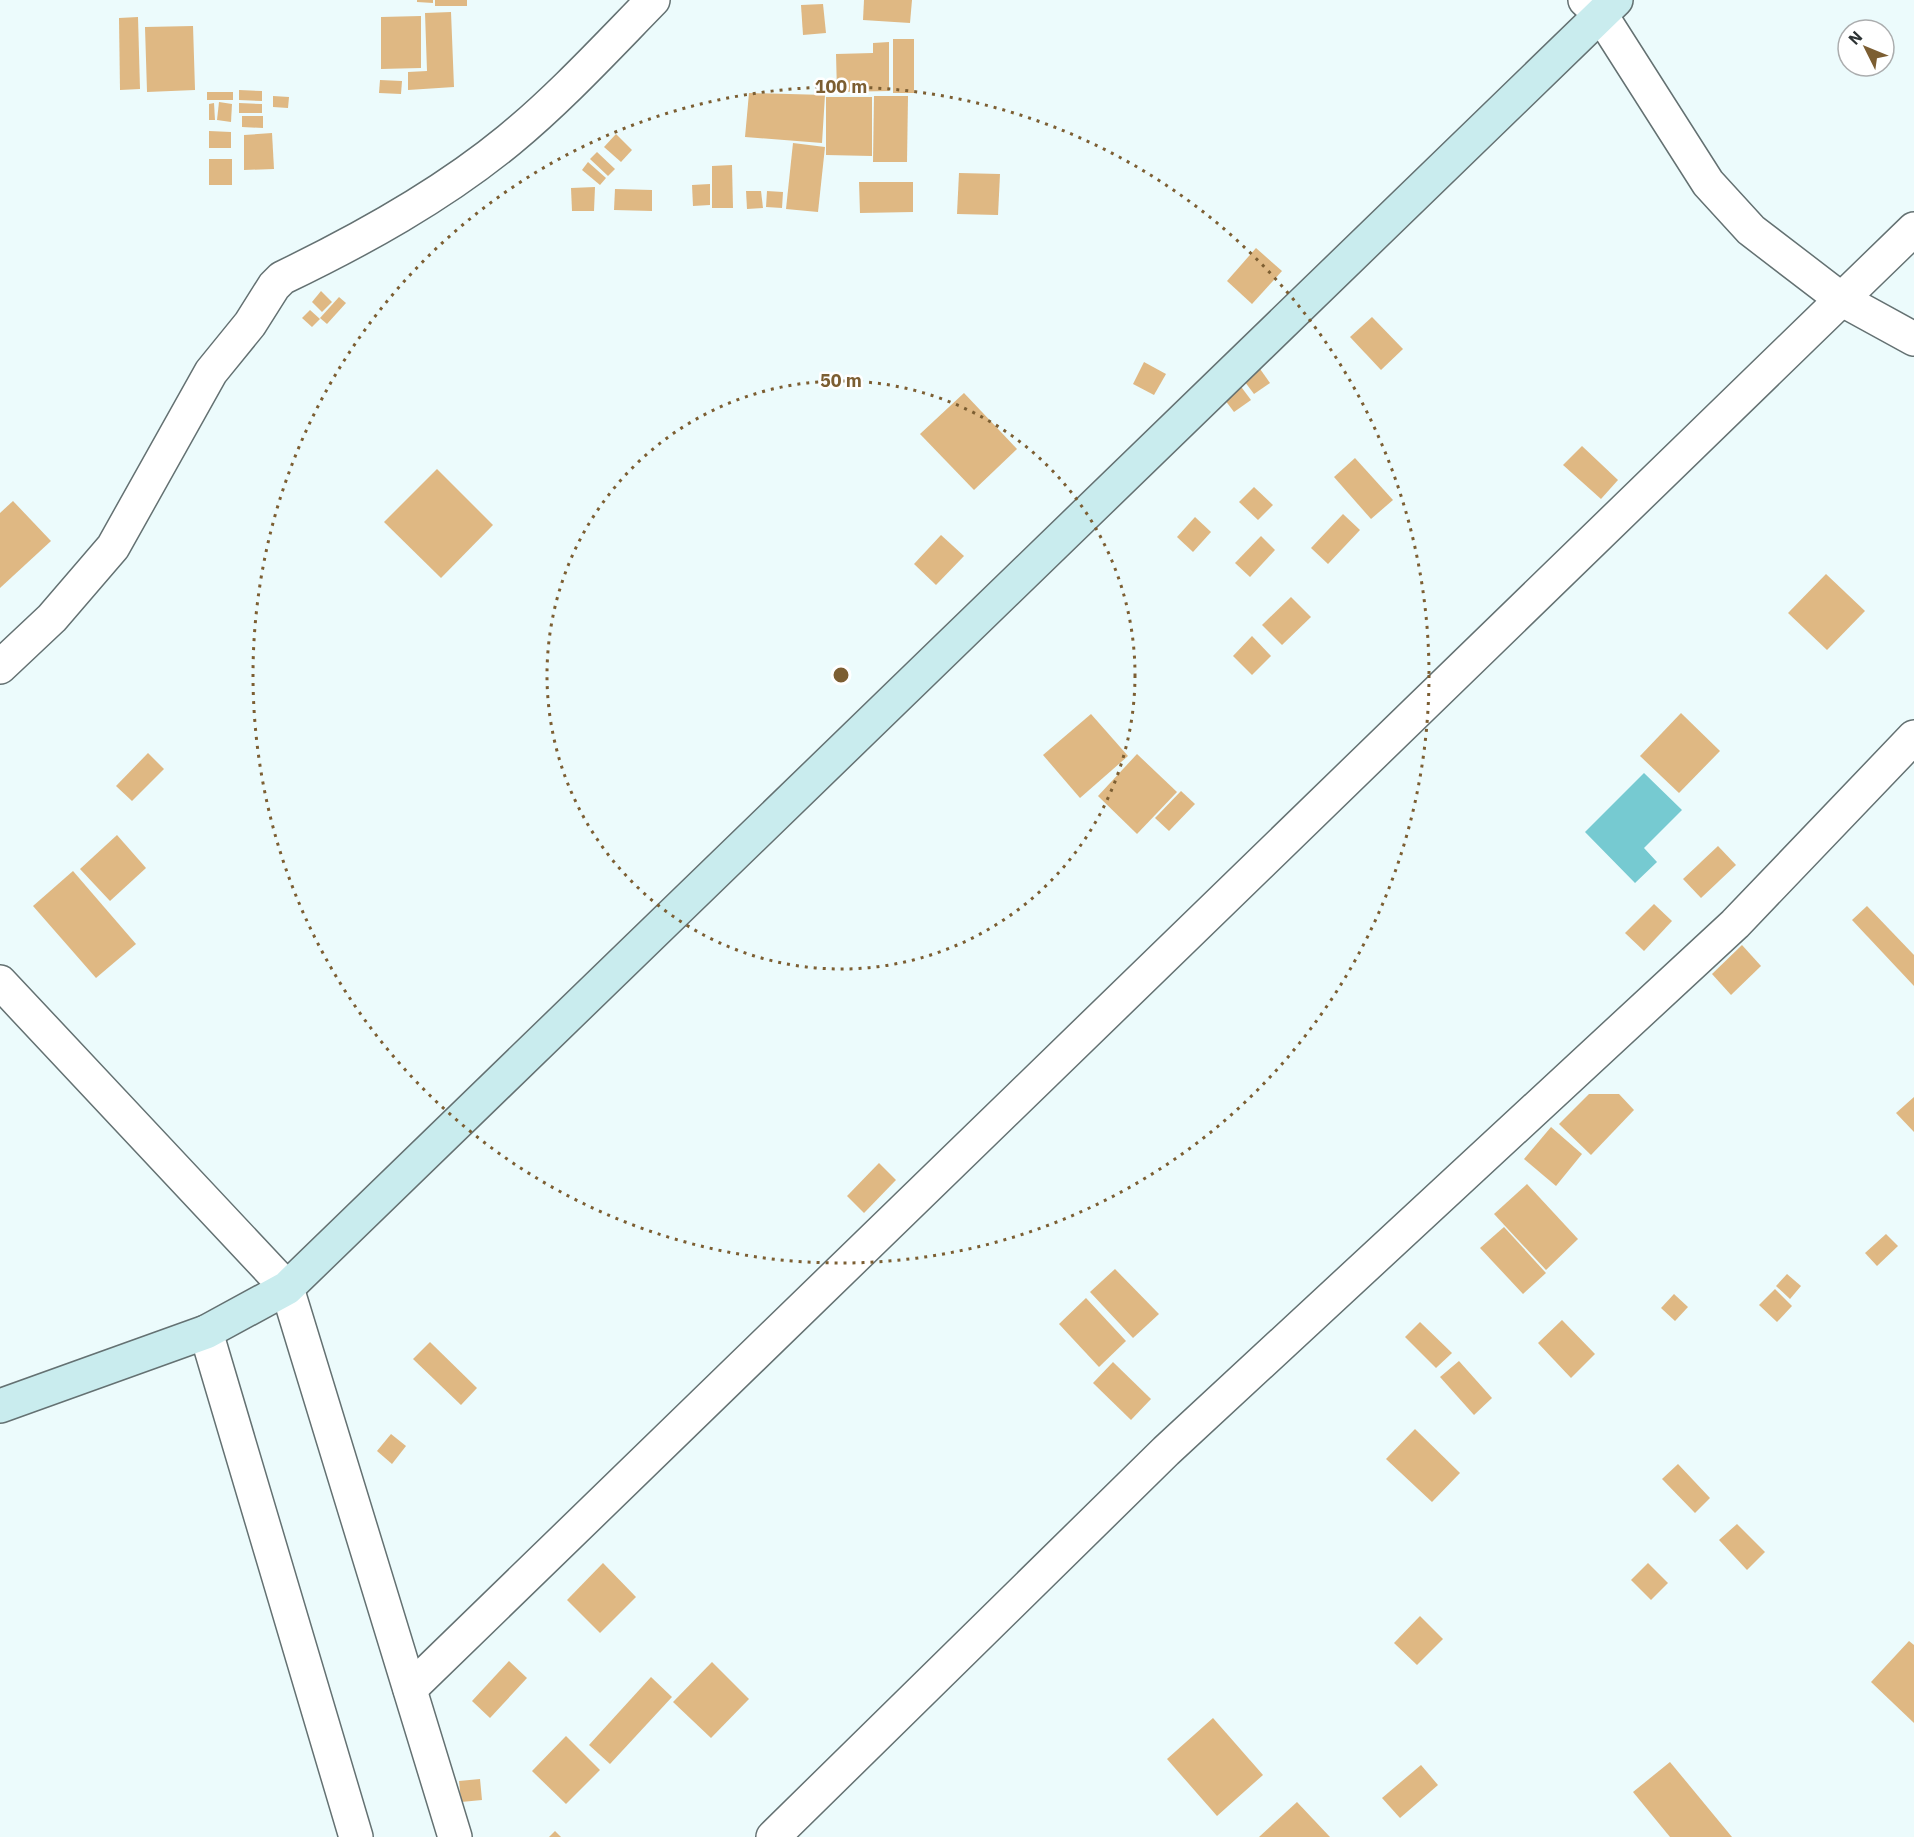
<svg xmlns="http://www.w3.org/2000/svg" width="1914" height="1837" font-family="'IBM Plex Sans',sans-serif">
<rect width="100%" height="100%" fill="#ecfbfc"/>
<polygon fill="#76cad1" points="1644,773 1682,810 1644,848 1657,862 1635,883 1585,832"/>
<g fill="#dfb883">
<polygon points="417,0 433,0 433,3 417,2"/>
<rect x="435" y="0" width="32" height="6"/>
<polygon points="864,0 912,0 910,23 863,20"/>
<polygon points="823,4 826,33 803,35 801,5"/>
<polygon points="451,12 454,87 408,90 408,72 427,71 425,13"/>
<polygon points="421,16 421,68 381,69 381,17"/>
<polygon points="138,17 140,89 120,90 119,18"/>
<polygon points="193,26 195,90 147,92 145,27"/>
<rect x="893" y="39" width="21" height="54"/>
<polygon points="889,42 889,91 837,92 836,54 873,53 873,43"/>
<polygon points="380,80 402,81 401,94 379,93"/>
<polygon points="239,90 262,91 262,101 239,100"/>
<rect x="207" y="92" width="26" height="8"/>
<polygon points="749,93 825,95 822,143 745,137"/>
<polygon points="273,96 289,97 288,108 273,107"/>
<polygon points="874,96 908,96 907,162 873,162"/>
<polygon points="826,97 872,97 872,156 826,155"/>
<polygon points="219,102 232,104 231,122 217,120"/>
<polygon points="214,103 215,120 209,120 209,104"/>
<polygon points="239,103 262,104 262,113 239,113"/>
<polygon points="242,116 263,116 263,128 242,127"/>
<polygon points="209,131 231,132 231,148 209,148"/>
<polygon points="272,133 274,169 244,170 244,135"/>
<polygon points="616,134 632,150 621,162 604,147"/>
<polygon points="793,143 825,147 818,212 786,209"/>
<polygon points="597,152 615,169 608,176 590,159"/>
<rect x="209" y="159" width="23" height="26"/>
<polygon points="588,162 606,178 600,185 582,170"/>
<polygon points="732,165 733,208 712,208 712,166"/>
<polygon points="959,173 1000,174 998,215 957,214"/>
<polygon points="859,182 913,182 913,212 860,213"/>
<polygon points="710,184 710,205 693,206 692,185"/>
<polygon points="595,187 594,211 572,211 571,188"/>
<polygon points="615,189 652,190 652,211 614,210"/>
<polygon points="746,191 761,191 763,208 747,209"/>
<polygon points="767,191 783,192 782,208 766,207"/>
<polygon points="1256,248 1282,271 1252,304 1227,281"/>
<polygon points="321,291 332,302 322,312 312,302"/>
<polygon points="339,297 346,303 327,324 320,318"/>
<polygon points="310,310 320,319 312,327 302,318"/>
<polygon points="1372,317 1403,349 1381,370 1350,337"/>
<polygon points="1144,362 1166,374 1154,395 1133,384"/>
<polygon points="1258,366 1270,383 1254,394 1242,378"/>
<polygon points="1239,384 1251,400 1234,412 1222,396"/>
<polygon points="964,393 1017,449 974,490 920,434"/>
<polygon points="1582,446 1618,480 1601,499 1563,465"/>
<polygon points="1355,458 1393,500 1371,519 1334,477"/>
<polygon points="437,469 493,525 441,578 384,522"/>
<polygon points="1254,487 1273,505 1258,520 1239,502"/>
<polygon points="13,501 51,541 0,588 0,513"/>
<polygon points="1343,514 1360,530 1328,564 1311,548"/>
<polygon points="1195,517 1211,532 1193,552 1177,537"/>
<polygon points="941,535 964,556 936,585 914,564"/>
<polygon points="1261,536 1275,550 1250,577 1235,563"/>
<polygon points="1826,574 1865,611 1827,650 1788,613"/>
<polygon points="1291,597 1311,617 1282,645 1262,625"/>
<polygon points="1252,636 1271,656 1252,675 1233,656"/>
<polygon points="1681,713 1720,751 1679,793 1640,756"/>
<polygon points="1091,714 1128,756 1080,798 1043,755"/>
<polygon points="148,753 164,769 132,801 116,786"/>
<polygon points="1137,754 1177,792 1137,834 1098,796"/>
<polygon points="1181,791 1195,804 1169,831 1155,818"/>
<polygon points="117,835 146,868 110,901 80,869"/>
<polygon points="1718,846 1736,865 1701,898 1683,879"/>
<polygon points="73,871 136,944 96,978 33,906"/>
<polygon points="1654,904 1672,921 1644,951 1625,933"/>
<polygon points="1867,906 1914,955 1914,986 1852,920"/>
<polygon points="1742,945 1761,966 1731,995 1712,974"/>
<polygon points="1589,1094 1619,1094 1634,1110 1591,1155 1559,1124"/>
<polygon points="1914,1097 1914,1132 1896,1113"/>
<polygon points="1551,1127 1582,1154 1556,1186 1524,1159"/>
<polygon points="879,1163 896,1180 864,1213 847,1196"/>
<polygon points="1527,1184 1578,1239 1546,1270 1494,1214"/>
<polygon points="1504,1227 1546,1273 1523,1294 1480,1248"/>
<polygon points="1886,1234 1898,1246 1877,1266 1865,1253"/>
<polygon points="1115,1269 1159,1314 1133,1338 1090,1292"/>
<polygon points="1787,1274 1801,1286 1790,1299 1776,1286"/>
<polygon points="1775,1289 1792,1306 1777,1322 1759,1305"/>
<polygon points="1674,1294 1688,1307 1675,1321 1661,1308"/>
<polygon points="1086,1298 1126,1341 1099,1367 1059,1324"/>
<polygon points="1562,1320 1595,1354 1571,1378 1538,1343"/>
<polygon points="1420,1322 1452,1353 1436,1368 1405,1337"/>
<polygon points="430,1342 477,1388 461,1405 413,1359"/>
<polygon points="1459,1361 1492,1398 1474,1415 1440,1377"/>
<polygon points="1113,1362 1151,1399 1131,1420 1093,1383"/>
<polygon points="1415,1429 1460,1473 1432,1502 1386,1459"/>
<polygon points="391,1434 406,1446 392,1464 377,1451"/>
<polygon points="1678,1464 1710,1498 1695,1513 1662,1479"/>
<polygon points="1737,1524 1765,1552 1747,1570 1719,1540"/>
<polygon points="603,1563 636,1597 600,1633 567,1600"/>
<polygon points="1648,1563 1668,1583 1651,1600 1631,1580"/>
<polygon points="1420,1616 1443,1639 1417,1665 1394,1643"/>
<polygon points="1909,1641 1914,1645 1914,1723 1871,1682"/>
<polygon points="509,1661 527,1678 490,1718 472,1701"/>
<polygon points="712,1662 749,1699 711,1738 673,1702"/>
<polygon points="651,1677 672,1697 610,1764 589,1745"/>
<polygon points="1213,1718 1263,1775 1217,1816 1167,1759"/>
<polygon points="566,1736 600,1770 566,1804 532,1771"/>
<polygon points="1670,1762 1732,1837 1670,1837 1633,1792"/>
<polygon points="1421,1765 1438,1785 1400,1818 1382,1798"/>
<polygon points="480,1779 482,1800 461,1802 459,1781"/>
<polygon points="1297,1802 1330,1837 1259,1837"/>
<polygon points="555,1831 561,1837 549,1837"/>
</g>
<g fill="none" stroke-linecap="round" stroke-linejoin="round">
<defs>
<g id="street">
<polyline points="1585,0 1601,15 1708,183 1751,230 1841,299 1914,339"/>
<path d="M 0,667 L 52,618 L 113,547 L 211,372 L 250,324 L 274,286 L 282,278 C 361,240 441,196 509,140 C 560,98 606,48 653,0"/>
<polyline points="0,982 287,1288 455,1837"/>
<polyline points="206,1332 356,1837"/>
<polyline points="410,1689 1914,229"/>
<polyline points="773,1837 1166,1451 1735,924 1914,737"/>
</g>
<polyline id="secondary" points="0,1406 206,1332 287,1288 1616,0"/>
</defs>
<use href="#street" stroke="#647172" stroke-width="36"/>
<use href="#secondary" stroke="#647172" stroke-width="36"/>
<use href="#street" stroke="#fff" stroke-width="33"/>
<use href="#secondary" stroke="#c9ecee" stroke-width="33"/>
</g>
<g fill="none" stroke="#7c5e32" stroke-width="3" stroke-dasharray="3 6">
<circle cx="841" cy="675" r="294"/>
<circle cx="841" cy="675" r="588"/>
</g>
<circle cx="841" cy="675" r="9" fill="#7c5e32" stroke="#fff" stroke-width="3"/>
<g font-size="18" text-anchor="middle" font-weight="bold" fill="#7c5e32" stroke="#fff" stroke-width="5" stroke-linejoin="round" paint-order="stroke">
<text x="841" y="93">100 m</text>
<text x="841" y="387">50 m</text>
</g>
<g transform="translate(1866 48) rotate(313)"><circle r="28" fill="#ffffff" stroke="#abadae" stroke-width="1.5"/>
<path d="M0-4.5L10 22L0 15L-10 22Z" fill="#7c5e32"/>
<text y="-9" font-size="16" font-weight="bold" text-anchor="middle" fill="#2d3334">N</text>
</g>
</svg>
